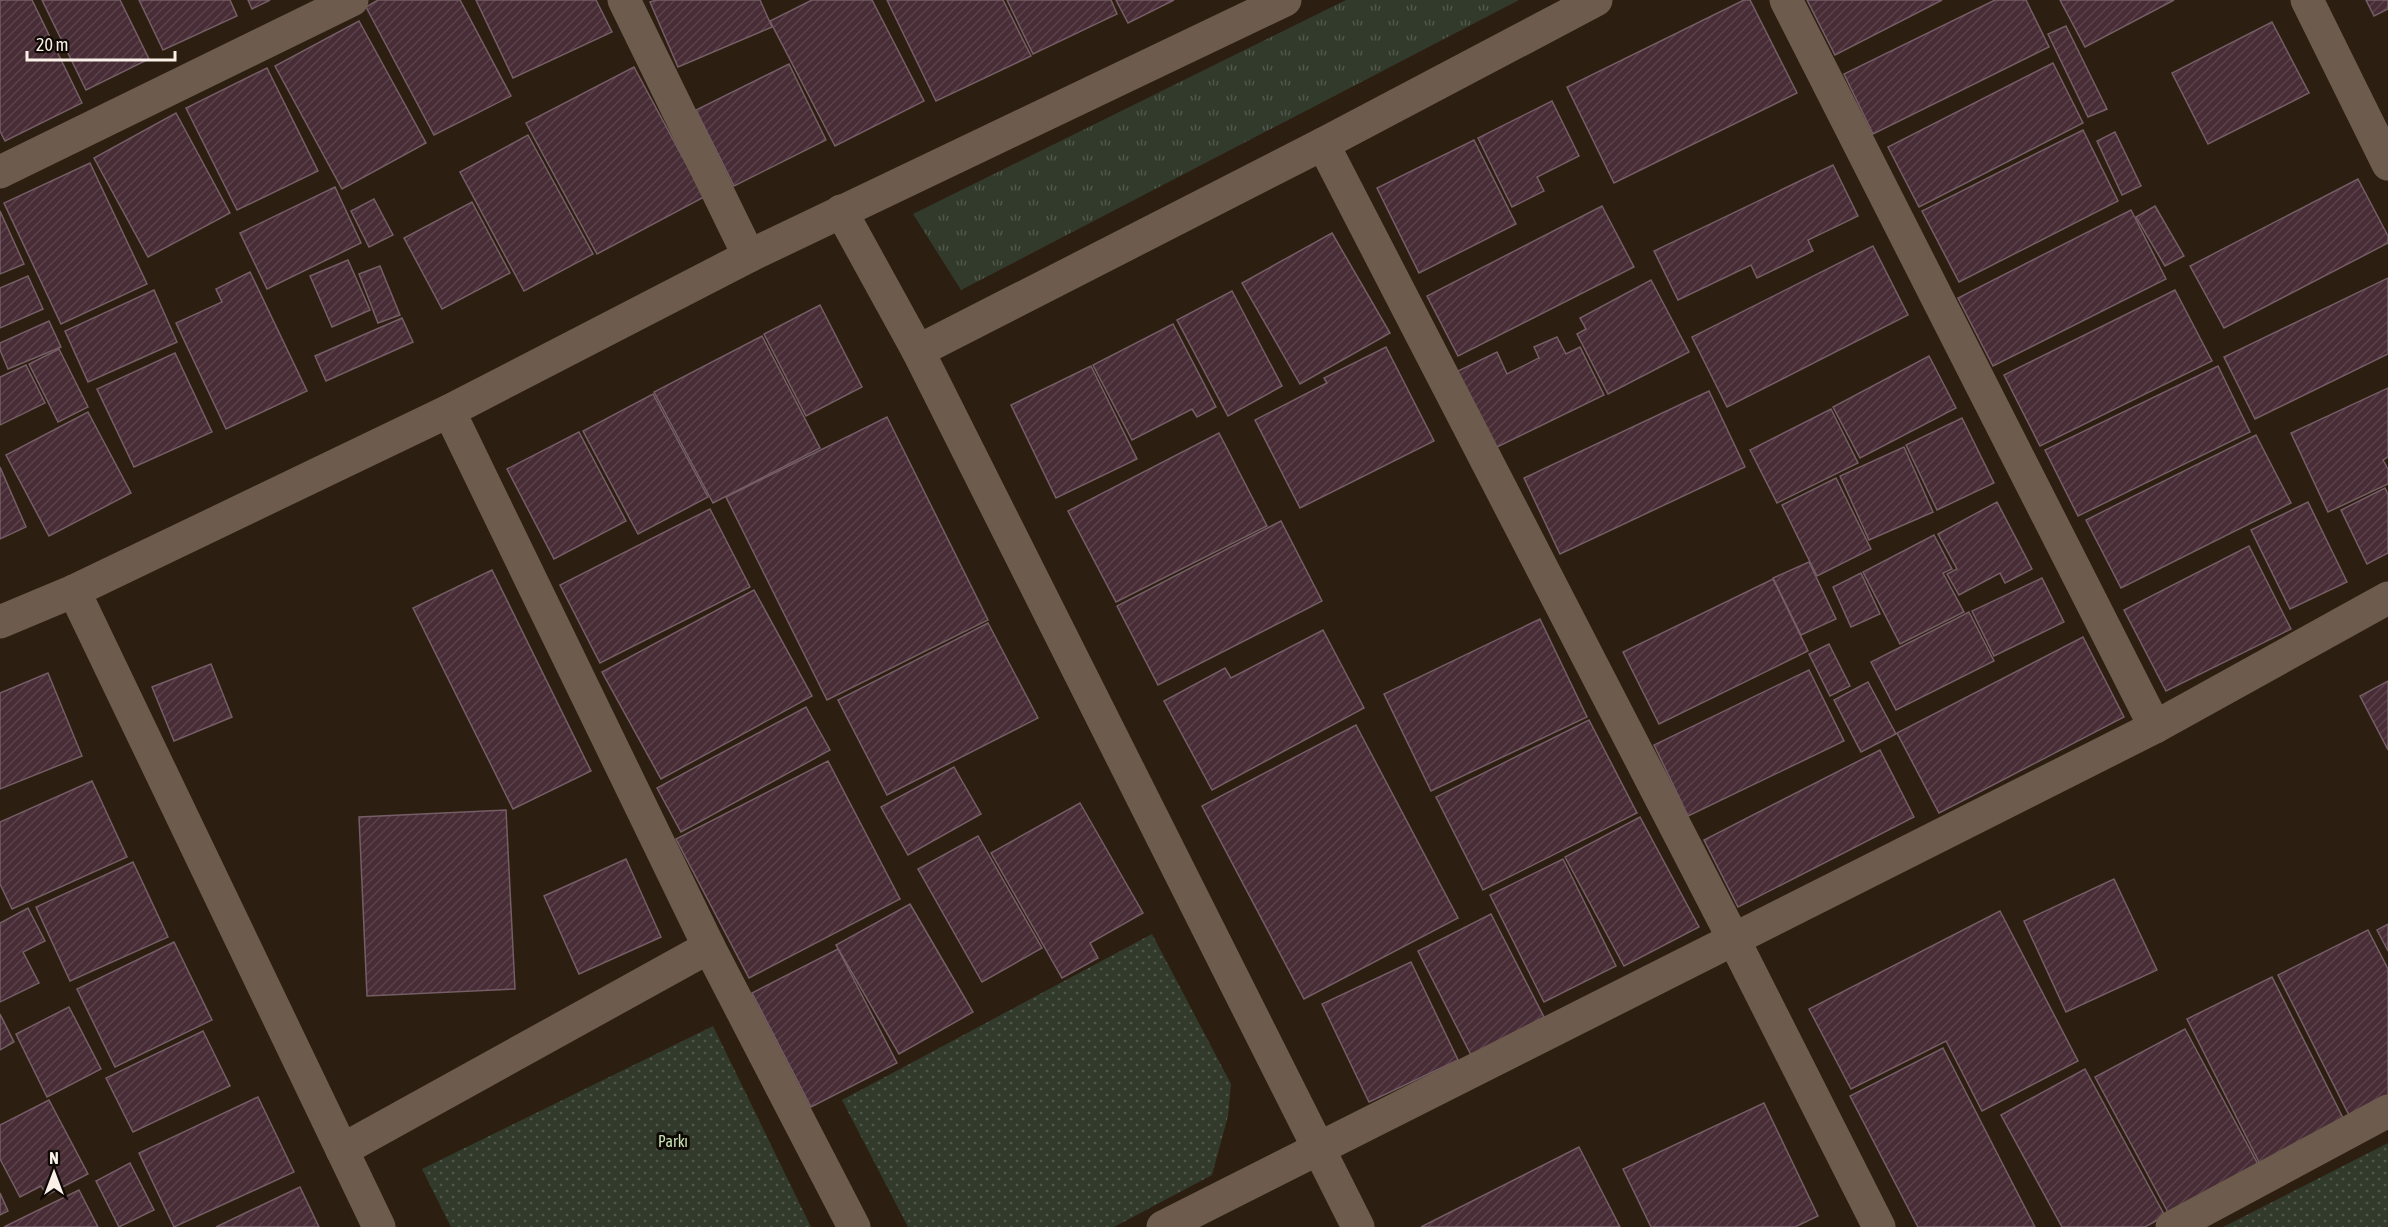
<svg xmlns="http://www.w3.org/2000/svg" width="2388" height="1227" font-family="'Asap Condensed',sans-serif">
<defs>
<pattern id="grass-tufts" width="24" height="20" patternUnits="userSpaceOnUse" patternTransform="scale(1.5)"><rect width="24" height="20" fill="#323a2c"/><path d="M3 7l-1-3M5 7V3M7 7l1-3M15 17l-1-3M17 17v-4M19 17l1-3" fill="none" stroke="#51574b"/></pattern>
<pattern id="park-dots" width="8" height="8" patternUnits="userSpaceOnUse" patternTransform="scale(1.5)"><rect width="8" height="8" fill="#323a2c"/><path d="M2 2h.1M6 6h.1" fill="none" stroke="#51574b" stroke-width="1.8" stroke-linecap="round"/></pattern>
<pattern id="building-hatch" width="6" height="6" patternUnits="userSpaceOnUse" patternTransform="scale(1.5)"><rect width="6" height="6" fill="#482d37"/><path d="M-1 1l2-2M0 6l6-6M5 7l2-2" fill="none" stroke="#5a424a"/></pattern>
</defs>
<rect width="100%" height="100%" fill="#2c1e10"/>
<polygon fill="url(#grass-tufts)" points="1346,0 1519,0 961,290 913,214"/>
<g fill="url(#park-dots)">
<polygon points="1152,934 1231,1084 1228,1116 1212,1175 1114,1227 908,1227 842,1100"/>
<polygon points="713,1026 811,1227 451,1227 422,1169"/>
<polygon points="2388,1143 2388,1227 2223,1227"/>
</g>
<g fill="url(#building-hatch)" stroke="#755e66" stroke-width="1.5">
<polygon points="3,0 32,0 82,103 5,141 0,131 0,1"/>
<polygon points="42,0 120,0 149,59 86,90"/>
<polygon points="139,0 230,0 237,16 163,50"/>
<polygon points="248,0 270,0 252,9"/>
<polygon points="378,0 460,0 511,96 434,135 366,7"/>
<polygon points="476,0 596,0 612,32 513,78"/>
<polygon points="656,0 760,0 772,27 678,67 650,2"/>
<polygon points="812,0 872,0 924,101 835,146 770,21"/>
<polygon points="887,0 1003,0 1031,56 936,101"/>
<polygon points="1007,0 1111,0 1117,14 1033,54"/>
<polygon points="1116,0 1174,0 1128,23"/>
<polygon points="1744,0 1750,0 1797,93 1614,183 1567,87"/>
<polygon points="1807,0 1942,0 1835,55"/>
<polygon points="1995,0 2026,0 2049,47 1873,134 1844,74"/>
<polygon points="2060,0 2174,0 2085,47"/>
<polygon points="2366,0 2388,0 2388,9 2374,16"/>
<polygon points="359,21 426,143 342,189 275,66"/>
<polygon points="2272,22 2309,93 2208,144 2172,73"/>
<polygon points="2066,26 2107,109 2088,117 2048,34"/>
<polygon points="2053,63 2083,123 1919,207 1888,147"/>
<polygon points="789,64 826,140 734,186 696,110"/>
<polygon points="634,67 704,197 597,254 526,123"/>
<polygon points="267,68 318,171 237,210 186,108"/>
<polygon points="1552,101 1579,156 1537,177 1544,191 1512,207 1478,138"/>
<polygon points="176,113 230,213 148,257 94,158"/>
<polygon points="2083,130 2118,201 1959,282 1922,211"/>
<polygon points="2115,132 2141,186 2122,195 2097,141"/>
<polygon points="528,135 593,254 524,291 460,172"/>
<polygon points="1474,140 1516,224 1419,273 1377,188"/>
<polygon points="90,163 147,284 61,324 4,203"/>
<polygon points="1833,165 1858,216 1808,240 1813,251 1757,278 1751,265 1678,300 1654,251"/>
<polygon points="2358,179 2388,236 2388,243 2224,328 2190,266"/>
<polygon points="335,187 361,243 267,289 240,233"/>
<polygon points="374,199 393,235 369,247 351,211"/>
<polygon points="472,202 510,273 442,309 404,238"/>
<polygon points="1602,206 1634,267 1458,356 1427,296"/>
<polygon points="2155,206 2184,256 2165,266 2136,217"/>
<polygon points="2131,210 2166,279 1993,366 1958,298"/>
<polygon points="0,211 24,264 0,274"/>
<polygon points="1332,233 1390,333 1300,384 1242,283"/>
<polygon points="1873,246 1908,315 1727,407 1692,337"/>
<polygon points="348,260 370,310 332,327 310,276"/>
<polygon points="380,266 400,315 378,323 359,274"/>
<polygon points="250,272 307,391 226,429 176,323 222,302 216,289"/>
<polygon points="28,276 43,309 0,328 0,288"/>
<polygon points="2388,278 2388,354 2255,419 2224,357"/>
<polygon points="1651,280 1689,352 1608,394 1577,334 1586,329 1580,318"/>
<polygon points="154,290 177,342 88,382 65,331"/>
<polygon points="2175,290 2212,361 2040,446 2004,375"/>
<polygon points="1232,291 1282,386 1228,416 1177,320"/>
<polygon points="820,305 862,387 806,416 764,334"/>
<polygon points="402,318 413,342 326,381 315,356"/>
<polygon points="49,321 61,347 8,369 0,350 0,343"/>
<polygon points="1173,324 1216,407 1197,417 1192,409 1132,440 1093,365"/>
<polygon points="762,336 820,448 713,503 654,392"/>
<polygon points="1557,337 1566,354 1580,347 1604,395 1493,449 1456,372 1497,352 1507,374 1539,358 1534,347"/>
<polygon points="1386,347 1434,441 1300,508 1255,420 1327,383 1324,378"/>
<polygon points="59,349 88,407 58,422 29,364"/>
<polygon points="175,353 212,432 134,467 97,389"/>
<polygon points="1929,356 1956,408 1860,458 1833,407"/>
<polygon points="26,365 45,403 0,425 0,377"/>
<polygon points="1091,366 1137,459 1056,498 1011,405"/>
<polygon points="2218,366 2250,432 2078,516 2045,450"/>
<polygon points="2388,388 2388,457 2383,460 2388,469 2388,484 2328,512 2291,433"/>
<polygon points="1709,391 1745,467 1560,554 1524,478"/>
<polygon points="653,394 708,497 638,534 583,431"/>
<polygon points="1831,409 1858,463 1777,503 1750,450"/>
<polygon points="88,412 131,493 49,536 6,455"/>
<polygon points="887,417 988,620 827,700 726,497"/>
<polygon points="1962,418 1994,483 1937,510 1906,445"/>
<polygon points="579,432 626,521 554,559 507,469"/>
<polygon points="1219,433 1267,526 1116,602 1068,511"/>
<polygon points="2256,435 2291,503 2121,588 2086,520"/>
<polygon points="1904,447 1933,512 1869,540 1840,476"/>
<polygon points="0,467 26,527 0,539"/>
<polygon points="1836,478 1871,549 1817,576 1782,505"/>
<polygon points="2385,488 2388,494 2388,553 2367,564 2341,510"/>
<polygon points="1997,502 2032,569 2005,583 2000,573 1959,595 1947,574 1957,569 1938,534"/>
<polygon points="2308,502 2347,582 2290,609 2251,530"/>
<polygon points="710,509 750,587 600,663 560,585"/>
<polygon points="1281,521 1322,601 1158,685 1117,606"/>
<polygon points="1934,535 1952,569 1943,573 1964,612 1900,644 1863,572"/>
<polygon points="2249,546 2291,629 2166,691 2124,610"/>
<polygon points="1809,562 1836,619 1801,635 1773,578"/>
<polygon points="492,570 591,771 513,809 413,608"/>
<polygon points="1861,573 1880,614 1851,627 1833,587"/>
<polygon points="2042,578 2064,622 1994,656 1972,611"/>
<polygon points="1773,579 1808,651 1659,724 1623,652"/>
<polygon points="754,590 812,696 661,779 602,672"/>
<polygon points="1969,612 1994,661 1896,710 1871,662"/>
<polygon points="1540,619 1587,717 1431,791 1384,694"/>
<polygon points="988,623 1038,718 887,795 838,700"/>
<polygon points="1323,630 1364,708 1212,790 1164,701 1225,668 1231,678"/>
<polygon points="2083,637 2124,717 1939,813 1897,733"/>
<polygon points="1829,644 1850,686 1830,696 1809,654"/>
<polygon points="211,664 232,717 174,741 152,687"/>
<polygon points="1809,670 1844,741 1688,816 1654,745"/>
<polygon points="48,673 82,756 0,789 0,693"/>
<polygon points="2388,681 2388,750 2360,696"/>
<polygon points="1868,682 1896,734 1861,752 1834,700"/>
<polygon points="806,707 830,750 681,832 657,788"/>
<polygon points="1589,720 1637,813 1483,890 1436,797"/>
<polygon points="1356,725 1458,918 1304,999 1202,806"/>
<polygon points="1880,750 1914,817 1738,907 1704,840"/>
<polygon points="828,761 900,899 749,978 676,839"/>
<polygon points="954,767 981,814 908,855 881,807"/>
<polygon points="92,781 127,857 12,909 0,884 0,822"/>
<polygon points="1080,803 1143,913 1090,943 1098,958 1062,978 991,853"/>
<polygon points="506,810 515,989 367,996 359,817"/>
<polygon points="1640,817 1699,927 1624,966 1565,857"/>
<polygon points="978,836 1042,948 982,982 918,869"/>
<polygon points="626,859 661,937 579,974 544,896"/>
<polygon points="1563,859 1616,966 1544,1002 1490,895"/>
<polygon points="133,862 168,937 70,981 36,907"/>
<polygon points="2114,879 2157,970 2066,1012 2024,921"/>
<polygon points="910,904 973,1012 899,1054 836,945"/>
<polygon points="28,908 45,941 23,952 39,983 0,1002 0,923"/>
<polygon points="2000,911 2078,1061 1982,1111 1946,1041 1851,1089 1809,1009"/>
<polygon points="1491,914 1544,1017 1471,1055 1418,951"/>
<polygon points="2388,924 2388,951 2377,930"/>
<polygon points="2368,930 2388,969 2388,1108 2354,1125 2278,975"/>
<polygon points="174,942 212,1020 115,1067 77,989"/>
<polygon points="838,949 897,1063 811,1107 752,993"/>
<polygon points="1411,962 1458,1060 1369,1102 1322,1004"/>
<polygon points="2272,977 2348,1128 2263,1170 2187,1019"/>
<polygon points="69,1007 101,1069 47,1097 16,1034"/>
<polygon points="0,1014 14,1042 0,1050"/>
<polygon points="2185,1029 2260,1168 2170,1216 2095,1077"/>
<polygon points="203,1031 230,1086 133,1132 106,1078"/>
<polygon points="1943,1048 2035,1227 1918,1227 1850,1096"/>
<polygon points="2085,1069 2165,1216 2145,1227 2062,1227 2001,1115"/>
<polygon points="258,1097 294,1172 174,1227 139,1153"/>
<polygon points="49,1100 88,1174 47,1195 41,1186 20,1197 0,1159 0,1125"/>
<polygon points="1764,1103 1818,1216 1795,1227 1651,1227 1623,1169"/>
<polygon points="1579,1147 1620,1227 1421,1227"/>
<polygon points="130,1163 154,1210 119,1227 96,1181"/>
<polygon points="300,1187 319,1227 216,1227"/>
<polygon points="79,1190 98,1227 4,1227"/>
<polygon points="0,1193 8,1211 0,1215"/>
</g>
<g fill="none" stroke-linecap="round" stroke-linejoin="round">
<g stroke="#6d5c4d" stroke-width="33">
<polyline points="624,0 749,256"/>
<polyline points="1786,0 2155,727"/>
<polyline points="2307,0 2388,164"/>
<polyline points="1323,144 1733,938 1879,1227"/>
<polyline points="0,172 352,0"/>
<polyline points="841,211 918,351 1358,1227"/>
<polyline points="918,351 1323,144 1596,0"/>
<polyline points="449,411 709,947 854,1227"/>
<polyline points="74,591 379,1227"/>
<polyline points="0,622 74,591 449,411 749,256 1285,0"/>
<polyline points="342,1150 709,947"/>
<polyline points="1163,1227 2155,727 2388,598"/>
<polyline points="2172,1227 2388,1111"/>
</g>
</g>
<g text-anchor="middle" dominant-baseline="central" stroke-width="6" stroke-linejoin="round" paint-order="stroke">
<g font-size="16" fill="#c7e3b2" stroke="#0f0905">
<text x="673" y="1141">Parkı</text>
</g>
</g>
<g transform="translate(54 1173)" stroke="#0f0905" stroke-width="4.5" paint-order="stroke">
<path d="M0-4.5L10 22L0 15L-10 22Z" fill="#faf0e8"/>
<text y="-9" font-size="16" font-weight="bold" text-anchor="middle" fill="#faf0e8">N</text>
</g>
<path d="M27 51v9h148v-9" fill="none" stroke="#faf0e8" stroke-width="3"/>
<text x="36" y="51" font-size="18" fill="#faf0e8" stroke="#0f0905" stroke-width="4.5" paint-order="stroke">20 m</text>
</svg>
